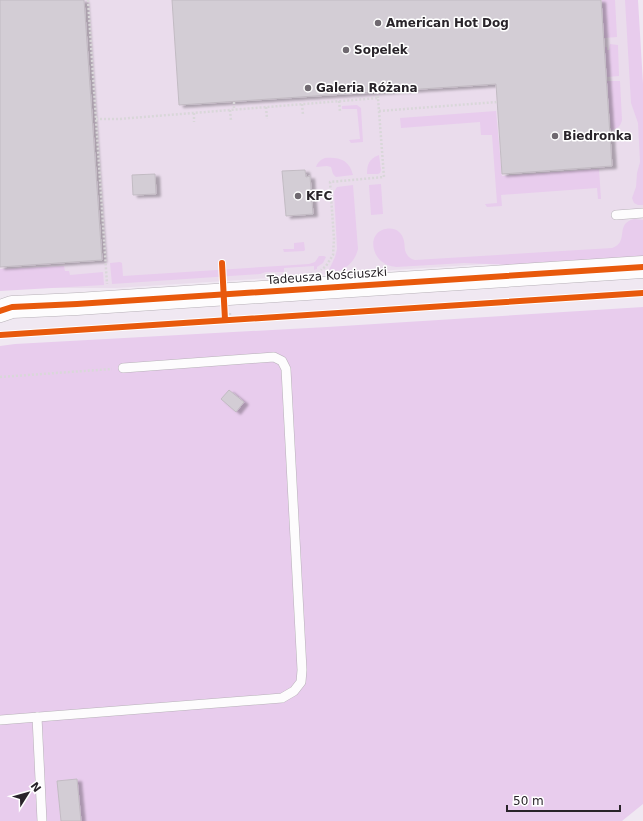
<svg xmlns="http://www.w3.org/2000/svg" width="643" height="821" font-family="'DejaVu Sans',sans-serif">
<defs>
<filter id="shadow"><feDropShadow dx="4.5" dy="2.5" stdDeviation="1" flood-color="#0004"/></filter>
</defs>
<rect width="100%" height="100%" fill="#f0e8f2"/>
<polygon fill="#eadcec" points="0,0 636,0 643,108 643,254 116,288 0,288"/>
<g fill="#e8cced">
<polygon points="602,0 615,0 617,37 604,38"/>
<polygon points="625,0 638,0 643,84 643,205 638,205 634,203 632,198 636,187 637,173 640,162 638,123 631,103"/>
<polygon points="610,44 618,45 619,76 607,77 605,47 607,47 607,50 609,50"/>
<path d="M 607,81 L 620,81 L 622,120 C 621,126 617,129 611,130 Z"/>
<polygon points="357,105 361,108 363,142 351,143 349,140 360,139 357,109 342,109 342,106"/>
<polygon points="496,111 502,176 599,169 601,199 598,199 597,188 501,195 502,206 487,207 485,204 497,203 492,135 481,135 480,122 401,128 400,118"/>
<path d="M 379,155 L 381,170 L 380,173 L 378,174 L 367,174 C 367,164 369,159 379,155 Z"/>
<path d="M 325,158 C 340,157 349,160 353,175 L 336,177 L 333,174 L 331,167 L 327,166 L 316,167 C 318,162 320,160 325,158 Z"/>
<polygon points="381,184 383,214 371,215 369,185"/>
<path d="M 353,185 L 358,249 C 356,258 350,266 341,270 C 337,271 332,271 328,272 L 335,257 L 337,249 L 334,192 L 337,187 Z"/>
<path d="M 634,219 L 643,220 L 643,260 L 533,266 L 464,263 L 396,267 C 390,266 386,265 381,261 C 372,253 369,236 382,230 C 392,226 402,230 404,241 C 405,245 404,249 406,253 C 408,257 411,259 415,260 L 612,248 C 630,242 614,224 634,219 Z"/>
<polygon points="304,242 305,250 304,251 284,252 283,249 294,249 294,243"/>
<polygon points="319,256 324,256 326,257 323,263 317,267 317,269 314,270 314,266 284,268 284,272 266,272 260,274 112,284 110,263 120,262 122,263 123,276 309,264 315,262"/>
<polygon points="64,266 65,271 69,271 70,275 103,272 104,285 0,291 0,269"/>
<polygon points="643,307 643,804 622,821 0,821 0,346 15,344 327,327"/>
</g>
<g fill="#d3cdd5" stroke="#c2bbc3" filter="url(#shadow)">
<polygon points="0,0 84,0 102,260 0,267"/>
<polygon points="172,0 601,0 612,166 502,174 496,84 179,105"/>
<polygon points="305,170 306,177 310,176 313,214 286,216 282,171"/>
<polygon points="155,174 156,194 133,195 132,175"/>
<polygon points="229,390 244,402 236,412 221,399"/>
<polygon points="77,779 81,821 61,821 57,781"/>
</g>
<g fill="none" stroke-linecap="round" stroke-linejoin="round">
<defs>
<g id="service">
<polyline points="616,215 643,213"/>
<polyline points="37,717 42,821"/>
<polyline points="0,720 282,698 294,691 301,682 302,670 286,369 282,361 274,357 123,368"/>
</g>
<polyline id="tertiary" points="0,311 12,307 77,304 643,267"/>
</defs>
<use href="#service" stroke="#b7b1b8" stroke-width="10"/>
<use href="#tertiary" stroke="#b7b1b8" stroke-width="23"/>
<g stroke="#d9d7d9" stroke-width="2.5" stroke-dasharray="2 2" stroke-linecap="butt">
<polyline points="88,0 107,284"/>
<polyline points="378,98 378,92"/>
<polyline points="339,101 340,112"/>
<polyline points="234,102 234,110"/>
<polyline points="302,104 303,115"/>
<polyline points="266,107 267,119"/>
<polyline points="230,110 231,121"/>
<polyline points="379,111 497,102"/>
<polyline points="194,113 194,122"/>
<polyline points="96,119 119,119 378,98 384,177 330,182 334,239 333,255 326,266 321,270"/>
<polyline points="230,313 230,320"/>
<polyline points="0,377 112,369"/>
</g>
<use href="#service" stroke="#fdfcfd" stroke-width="9"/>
<use href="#tertiary" stroke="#fdfcfd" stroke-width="22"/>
<defs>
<g id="cycleway">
<polyline points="222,263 225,320"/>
<polyline points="0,311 12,307 77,304 643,267"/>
<polyline points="0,335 643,293"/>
</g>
</defs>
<use href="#cycleway" stroke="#fff" stroke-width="8"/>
<use href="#cycleway" stroke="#e8590c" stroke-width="6"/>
</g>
<g fill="#6f6970" stroke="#fff" stroke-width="1.5">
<circle cx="378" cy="23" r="4"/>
<circle cx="346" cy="50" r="4"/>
<circle cx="308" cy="88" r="4"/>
<circle cx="555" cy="136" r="4"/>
<circle cx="298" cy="196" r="4"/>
</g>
<g text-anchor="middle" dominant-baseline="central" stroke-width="3" stroke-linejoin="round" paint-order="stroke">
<g font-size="12" font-weight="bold" fill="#29242a" stroke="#fff" text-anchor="start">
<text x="386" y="23">American Hot Dog</text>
<text x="354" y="50">Sopelek</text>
<text x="316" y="88">Galeria Różana</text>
<text x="563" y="136">Biedronka</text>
<text x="306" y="196">KFC</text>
</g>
<g font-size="12" fill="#29242a" stroke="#fff">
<text transform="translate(327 276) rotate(-4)">Tadeusza Kościuszki</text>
</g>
</g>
<g transform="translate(28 793) rotate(53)" stroke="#ffffff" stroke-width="3" paint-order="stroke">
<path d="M0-3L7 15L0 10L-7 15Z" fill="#29242a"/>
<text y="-6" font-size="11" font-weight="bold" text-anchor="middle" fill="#29242a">N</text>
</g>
<path d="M507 805v6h113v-6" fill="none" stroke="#29242a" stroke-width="2"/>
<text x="513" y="805" font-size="12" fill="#29242a" stroke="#ffffff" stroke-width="3" paint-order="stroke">50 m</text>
</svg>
